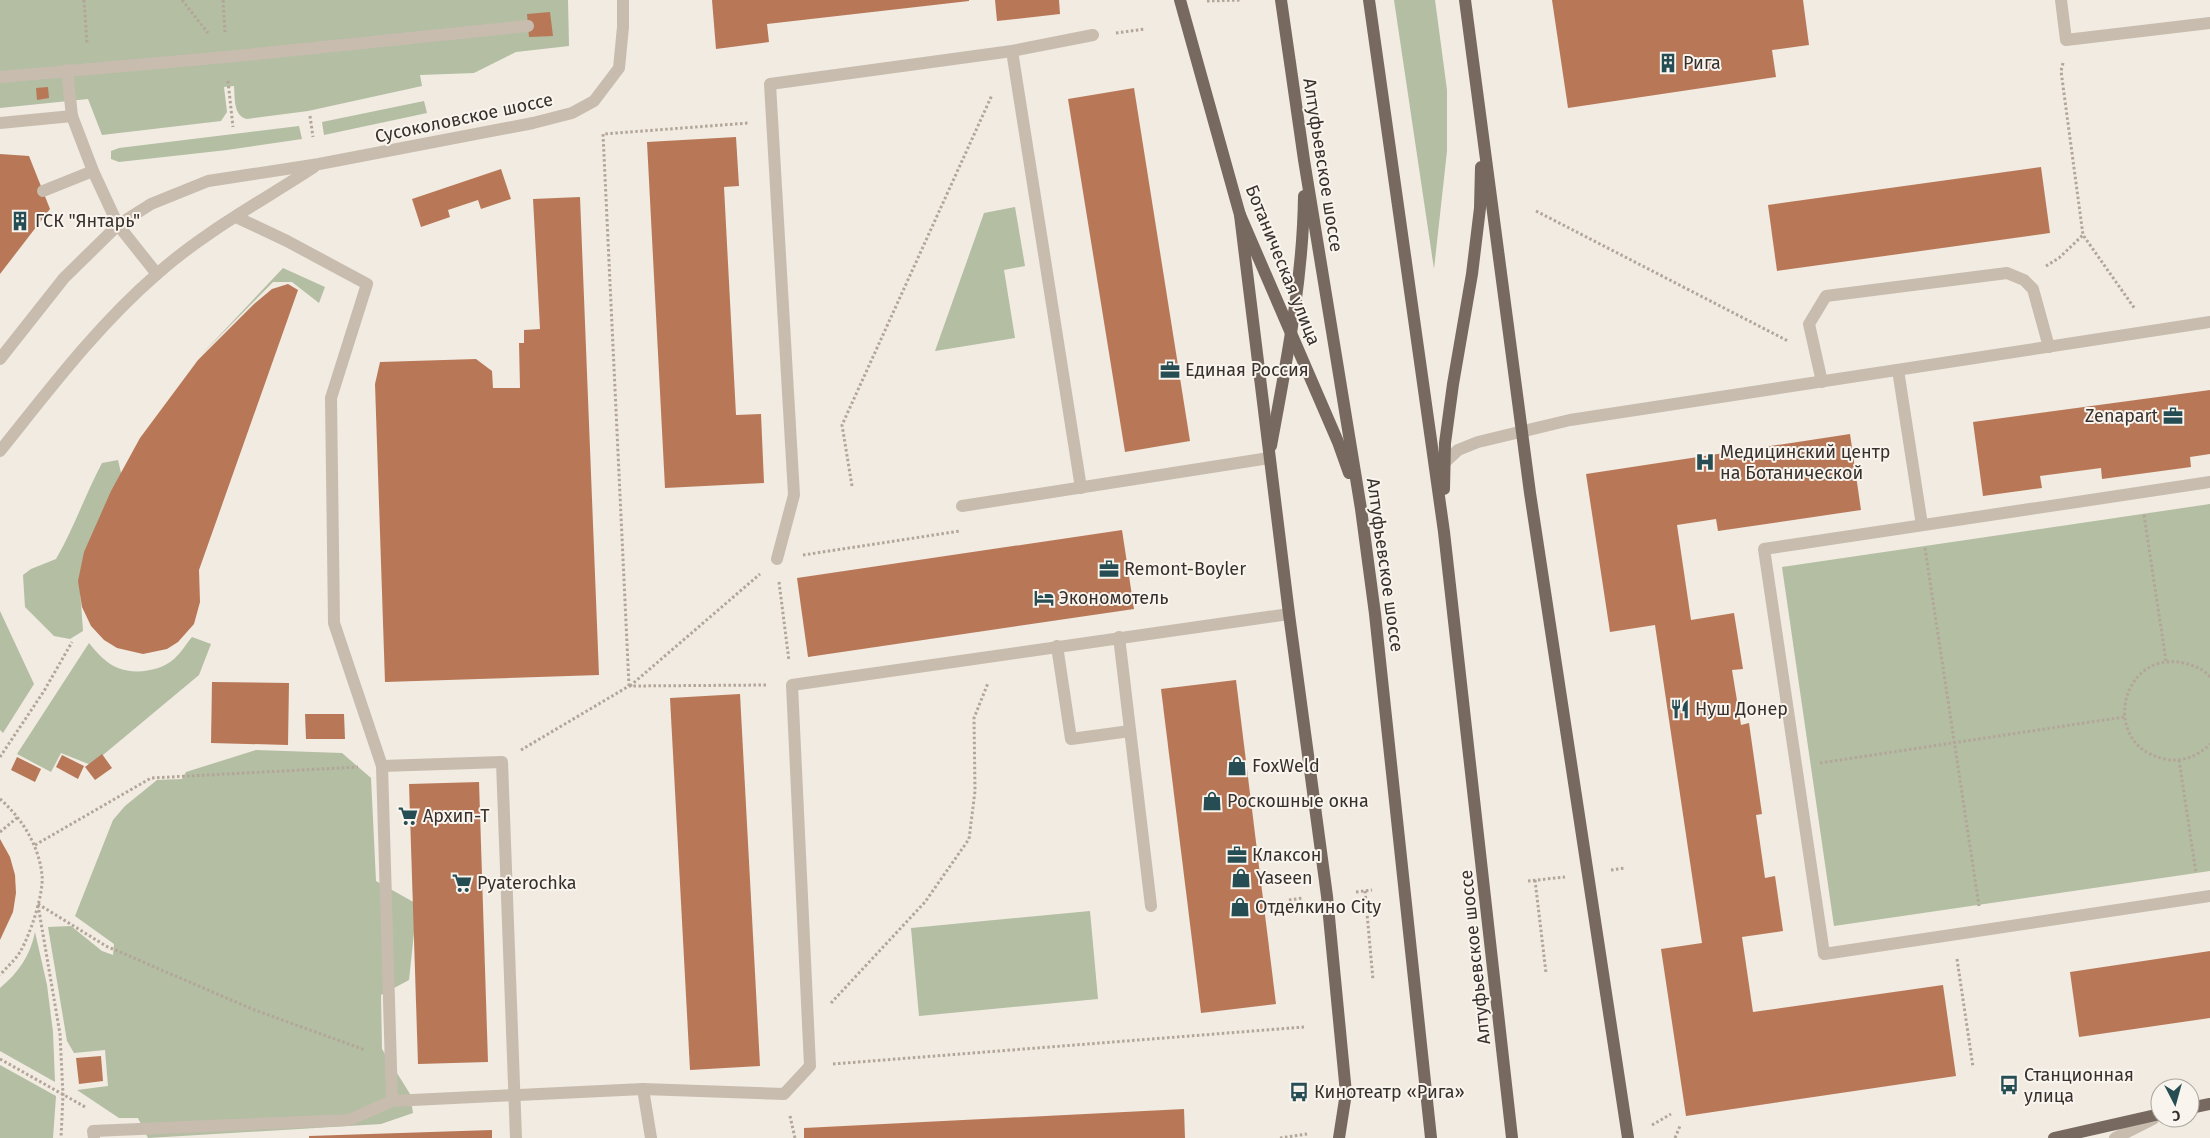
<svg xmlns="http://www.w3.org/2000/svg" width="2210" height="1138" font-family="'Fira Sans',sans-serif">
<rect width="100%" height="100%" fill="#f1ebe1"/>
<g fill="#b3bea3">
<path d="M 0,0 L 568,0 L 569,46 L 516,52 L 474,73 L 420,75 L 422,86 L 308,111 L 247,119 C 233,116 235,97 234,86 L 224,87 L 227,112 L 221,121 L 102,135 L 88,99 L 0,108 Z"/>
<polygon points="1394,0 1435,0 1447,90 1447,151 1434,269"/>
<polygon points="424,101 427,113 324,135 322,122"/>
<polygon points="299,126 302,139 227,150 119,162 111,159 111,151 119,148"/>
<polygon points="1015,207 1025,266 1004,270 1015,338 935,351 984,213"/>
<polygon points="283,268 325,287 319,303 292,282 273,282 200,356"/>
<path d="M 118,460 L 122,477 L 80,590 L 83,631 L 70,639 L 54,636 L 25,607 L 23,575 L 31,569 L 56,559 C 74,528 85,495 102,463 Z"/>
<polygon points="2210,504 2210,871 1834,926 1782,567"/>
<polygon points="0,611 34,684 3,733 0,730"/>
<path d="M 192,637 L 211,644 L 199,675 L 91,765 L 61,753 L 51,772 L 17,754 L 89,643 C 97,653 106,663 118,668 C 135,675 161,671 174,659 C 181,653 186,644 192,637 Z"/>
<polygon points="256,750 342,753 371,778 376,881 417,904 409,980 381,995 382,1049 410,1094 413,1113 381,1124 148,1138 138,1118 119,1118 77,1090 108,1086 105,1050 74,1053 67,1041 48,927 71,926 102,951 113,955 114,944 75,916 113,820 125,806 157,780 182,779 186,772"/>
<polygon points="1090,911 1098,999 919,1016 911,928"/>
<path d="M 35,932 L 47,985 L 53,1032 L 55,1082 L 0,1051 L 0,988 C 19,972 30,956 35,932 Z"/>
<polygon points="0,1065 56,1096 53,1138 0,1138"/>
</g>
<g fill="#b87858">
<polygon points="712,0 969,0 969,1 767,24 769,42 716,49"/>
<polygon points="995,0 1059,0 1060,14 997,21"/>
<polygon points="1552,0 1803,0 1809,45 1772,50 1776,77 1568,108"/>
<polygon points="550,12 553,36 529,37 527,14"/>
<polygon points="48,87 49,98 37,100 36,88"/>
<polygon points="1134,88 1190,441 1125,452 1068,99"/>
<polygon points="736,137 739,186 724,187 736,415 761,414 764,483 665,488 647,142"/>
<polygon points="0,154 29,156 50,209 0,274"/>
<polygon points="2041,167 2050,233 1777,271 1768,205"/>
<polygon points="501,169 511,199 481,209 478,200 448,210 450,217 421,227 412,199"/>
<polygon points="580,197 599,675 385,682 375,384 380,362 476,359 492,371 493,388 520,388 519,343 524,343 524,330 540,329 533,199"/>
<polygon points="288,284 298,290 199,570 200,602 194,624 178,642 167,649 143,654 117,648 104,640 91,626 82,607 78,581 84,552 111,491 140,438 198,360 254,304 272,289"/>
<polygon points="2210,390 2210,454 2190,457 2191,467 2102,479 2101,468 2040,476 2042,488 1983,496 1973,422"/>
<polygon points="1850,434 1861,510 1718,531 1716,519 1677,525 1691,620 1734,613 1743,669 1732,670 1741,725 1749,723 1762,814 1756,815 1765,878 1775,876 1783,931 1742,937 1753,1012 1943,985 1956,1076 1686,1116 1661,949 1702,943 1655,625 1610,632 1586,474"/>
<polygon points="1122,530 1134,609 808,657 797,578"/>
<polygon points="1236,680 1276,1004 1201,1013 1161,689"/>
<polygon points="212,682 289,683 288,745 211,743"/>
<polygon points="740,694 760,1066 690,1070 670,698"/>
<polygon points="305,714 344,714 345,739 306,739"/>
<polygon points="102,754 112,768 95,780 85,767"/>
<polygon points="62,755 84,766 78,779 56,767"/>
<polygon points="17,757 41,769 35,782 11,770"/>
<polygon points="479,782 488,1062 418,1064 409,784"/>
<polygon points="0,839 10,857 15,875 16,893 13,912 0,940"/>
<polygon points="2210,951 2210,1018 2079,1037 2070,972"/>
<polygon points="101,1056 103,1081 79,1084 76,1058"/>
<polygon points="1184,1109 1185,1138 804,1138 804,1128"/>
<polygon points="492,1130 492,1138 309,1138 309,1136"/>
</g>
<g fill="none" stroke-linecap="round" stroke-linejoin="round">
<g stroke="#b3a699" stroke-width="3" stroke-dasharray="2.5 2.5" stroke-linecap="butt">
<polyline points="84,0 87,44"/>
<polyline points="182,0 208,33"/>
<polyline points="223,0 225,32"/>
<polyline points="1207,1 1242,0"/>
<polyline points="1116,33 1145,29"/>
<polyline points="2063,63 2061,71 2083,235 2135,309"/>
<polyline points="228,81 233,127"/>
<polyline points="310,116 313,137"/>
<polyline points="1536,211 1788,341"/>
<polyline points="2046,266 2059,258 2083,235"/>
<polyline points="852,486 842,425 992,95"/>
<polyline points="2144,515 2166,661"/>
<polyline points="1925,548 1979,906"/>
<polyline points="803,555 960,531"/>
<polyline points="779,582 789,661"/>
<path d="M 2210,677 C 2204,669 2193,665 2184,663 C 2120,649 2099,746 2165,759 C 2182,763 2198,756 2210,744"/>
<polyline points="629,686 603,134 749,123"/>
<polyline points="630,686 760,574"/>
<polyline points="521,750 629,686 768,685"/>
<polyline points="0,757 44,691 72,642"/>
<polyline points="2179,760 2196,873"/>
<polyline points="1820,763 2124,717"/>
<path d="M 0,799 C 22,818 39,846 42,875 C 44,894 30,935 20,952 C 15,960 7,967 0,975"/>
<polyline points="0,832 18,817"/>
<polyline points="35,845 151,778 358,767"/>
<polyline points="1611,870 1625,868"/>
<polyline points="1535,880 1546,973"/>
<polyline points="1528,881 1565,877"/>
<polyline points="1365,891 1373,980"/>
<polyline points="1356,892 1372,890"/>
<polyline points="1289,900 1303,898"/>
<polyline points="38,904 106,946 252,1009 365,1050"/>
<polyline points="38,905 60,1034 63,1095 61,1138"/>
<polyline points="1957,959 1973,1067"/>
<polyline points="831,1003 925,902 969,839 975,791 974,718 988,683"/>
<polyline points="0,1059 87,1108"/>
<polyline points="833,1064 1304,1027"/>
<polyline points="790,1116 795,1138"/>
<polyline points="1652,1125 1671,1114"/>
<polyline points="1280,1138 1307,1134"/>
<polyline points="1675,1138 1680,1126"/>
</g>
<g stroke="#c8bcae" stroke-width="12">
<polyline points="2061,0 2066,40 2210,23"/>
<polyline points="1012,51 1081,488"/>
<polyline points="67,70 72,116"/>
<polyline points="0,77 226,57 528,26"/>
<polyline points="0,123 72,116 93,171 118,225 157,274"/>
<polyline points="43,191 93,171"/>
<polyline points="236,217 287,241 367,284 331,398 334,623 382,766 392,1101"/>
<polyline points="0,359 64,278 118,225 151,204 208,181 319,164 533,123 572,113 594,101 619,68 623,27 623,0"/>
<polyline points="1898,370 1922,525"/>
<polyline points="1822,382 1809,324 1826,296 2007,273 2024,280 2033,289 2049,347"/>
<path d="M 0,451 C 49,390 97,326 157,274 C 204,232 262,201 314,167"/>
<polyline points="1444,463 1458,450 1478,442 1570,420 2210,322"/>
<polyline points="2210,482 1764,549 1824,954 2210,896"/>
<polyline points="962,506 1269,458"/>
<polyline points="777,559 794,495 770,84 1012,51 1093,35"/>
<polyline points="1119,637 1151,906"/>
<polyline points="1057,646 1071,739 1130,731"/>
<polyline points="382,766 502,762 516,1138"/>
<polyline points="643,1089 651,1138"/>
<polyline points="94,1138 93,1131 349,1120 392,1101 643,1089 784,1094 810,1066 792,685 1289,614"/>
<polyline points="2115,1138 2153,1119"/>
</g>
<g stroke="#77695f" stroke-width="12">
<polyline points="1180,0 1240,215 1338,442 1349,473"/>
<polyline points="1281,0 1304,160 1361,509 1375,614 1431,1138"/>
<polyline points="1369,0 1444,532 1512,1138"/>
<polyline points="1465,0 1530,493 1628,1138"/>
<polyline points="1240,215 1289,614 1327,896 1346,1093 1339,1138"/>
<path d="M 1271,446 C 1286,364 1303,280 1304,196"/>
<polyline points="1444,489 1445,443 1453,384 1472,274 1480,208 1481,167"/>
<polyline points="2190,1108 2210,1104"/>
<polyline points="2054,1138 2160,1114"/>
</g>
</g>
<defs>
<symbol id="building-bare" viewBox="-9 -9 18 18"><path d="M-4-6H4V6H1V3H-1V6H-4ZM-2.5-4.3h1.7v1.8h-1.7ZM.8-4.3h1.7v1.8H.8ZM-2.5-1h1.7V.8h-1.7ZM.8-1h1.7V.8H.8Z" fill="#264d54" stroke="#f9f4ed" stroke-width="2.5" paint-order="stroke"/></symbol>
<symbol id="office-bare" viewBox="-9 -9 18 18"><path d="M-6-3h4V-5.5h4V-3h4V5H-6ZM-1-4.5V-3h2v-1.5ZM-6 0V1H6V0Z" fill="#264d54" stroke="#f9f4ed" stroke-width="2.5" paint-order="stroke"/></symbol>
<symbol id="hospital-bare" viewBox="-9 -9 18 18"><path d="M-5-5h3v3.5h4V-5h3V5h-3V1.5h-4V5h-3Z" fill="#264d54" stroke="#f9f4ed" stroke-width="2.5" paint-order="stroke"/></symbol>
<symbol id="hotel-bare" viewBox="-9 -9 18 18"><path d="M-6-4.5h1.5V1H6V5H4.5V3h-9V5H-6ZM-4 0a1.8 1.8 0 1 1 3.6 0ZM.5 0V-2.5h3Q6-2.5 6 0Z" fill="#264d54" stroke="#f9f4ed" stroke-width="2.5" paint-order="stroke"/></symbol>
<symbol id="restaurant-bare" viewBox="-9 -9 18 18"><path d="M-5-6h1v4h1v-4h1v4h1v-4h1v5L-1.5 .5V6h-2V.5L-5-1ZM5-6V6H3V1.5H1.5Q1.5-4 5-6Z" fill="#264d54" stroke="#f9f4ed" stroke-width="2.5" paint-order="stroke"/></symbol>
<symbol id="shop-bare" viewBox="-9 -9 18 18"><path d="M-5-2.5h2.3a2.7 3.5 0 0 1 5.4 0H5L5.5 6h-11ZM-1.5-2.5h3a1.5 2.3 0 0 0-3 0Z" fill="#264d54" stroke="#f9f4ed" stroke-width="2.5" paint-order="stroke"/></symbol>
<symbol id="supermarket-bare" viewBox="-9 -9 18 18"><path d="M-6-5.5h2.5l.6 2H6L4.5 2H-2.5L-4.4-4H-6ZM-1.5 3.2a1.3 1.3 0 1 0 .1 0ZM3 3.2a1.3 1.3 0 1 0 .1 0Z" fill="#264d54" stroke="#f9f4ed" stroke-width="2.5" paint-order="stroke"/></symbol>
<symbol id="bus-bare" viewBox="-9 -9 18 18"><path d="M-5-6H5V4H4V6H2V4H-2V6H-4V4H-5ZM-3.5-4V0h7V-4ZM-3.5 1.2v1.5H-2V1.2ZM2 1.2v1.5H3.5V1.2Z" fill="#264d54" stroke="#f9f4ed" stroke-width="2.5" paint-order="stroke"/></symbol>
</defs>
<g fill-rule="evenodd">
<use href="#building-bare" x="1654" y="49" width="28" height="28"/>
<use href="#building-bare" x="6" y="207" width="28" height="28"/>
<use href="#office-bare" x="1156" y="356" width="28" height="28"/>
<use href="#office-bare" x="2159" y="402" width="28" height="28"/>
<use href="#hospital-bare" x="1691" y="448" width="28" height="28"/>
<use href="#office-bare" x="1095" y="555" width="28" height="28"/>
<use href="#hotel-bare" x="1030" y="584" width="28" height="28"/>
<use href="#restaurant-bare" x="1666" y="695" width="28" height="28"/>
<use href="#shop-bare" x="1223" y="752" width="28" height="28"/>
<use href="#shop-bare" x="1198" y="787" width="28" height="28"/>
<use href="#supermarket-bare" x="394" y="802" width="28" height="28"/>
<use href="#office-bare" x="1223" y="841" width="28" height="28"/>
<use href="#shop-bare" x="1227" y="864" width="28" height="28"/>
<use href="#supermarket-bare" x="448" y="869" width="28" height="28"/>
<use href="#shop-bare" x="1226" y="893" width="28" height="28"/>
<use href="#bus-bare" x="1995" y="1071" width="28" height="28"/>
<use href="#bus-bare" x="1285" y="1078" width="28" height="28"/>
</g>
<g text-anchor="middle" dominant-baseline="central" stroke-width="4" stroke-linejoin="round" paint-order="stroke">
<g font-size="18" fill="#37302c" stroke="#f9f4ed" text-anchor="start">
<text x="1683" y="63">Рига</text>
<text x="35" y="221">ГСК "Янтарь"</text>
<text x="1185" y="370">Единая Россия</text>
<text x="2158" y="416" text-anchor="end">Zenapart</text>
<text x="1720" y="452">Медицинский центр<tspan x="1720" dy="21">на Ботанической</tspan></text>
<text x="1124" y="569">Remont-Boyler</text>
<text x="1059" y="598">Экономотель</text>
<text x="1695" y="709">Нуш Донер</text>
<text x="1252" y="766">FoxWeld</text>
<text x="1227" y="801">Роскошные окна</text>
<text x="423" y="816">Архип-Т</text>
<text x="1252" y="855">Клаксон</text>
<text x="1256" y="878">Yaseen</text>
<text x="477" y="883">Pyaterochka</text>
<text x="1255" y="907">Отделкино City</text>
<text x="2024" y="1075">Станционная<tspan x="2024" dy="21">улица</tspan></text>
<text x="1314" y="1092">Кинотеатр «Рига»</text>
</g>
<g font-size="18" fill="#37302c" stroke="#f9f4ed">
<text transform="translate(464 118) rotate(-12)">Сусоколовское шоссе</text>
<text transform="translate(1323 165) rotate(81)">Алтуфьевское шоссе</text>
<text transform="translate(1283 265) rotate(68)">Ботаническая улица</text>
<text transform="translate(1385 565) rotate(82)">Алтуфьевское шоссе</text>
<text transform="translate(1475 957) rotate(-96)">Алтуфьевское шоссе</text>
</g>
</g>
<g transform="translate(2175 1103) rotate(174)"><circle r="24" fill="#f9f4ed" stroke="#aba6a0"/>
<path d="M0-4L9 19L0 12L-9 19Z" fill="#264d54"/>
<text y="-8" font-size="14" font-weight="bold" text-anchor="middle" fill="#37302c">С</text>
</g>
</svg>
